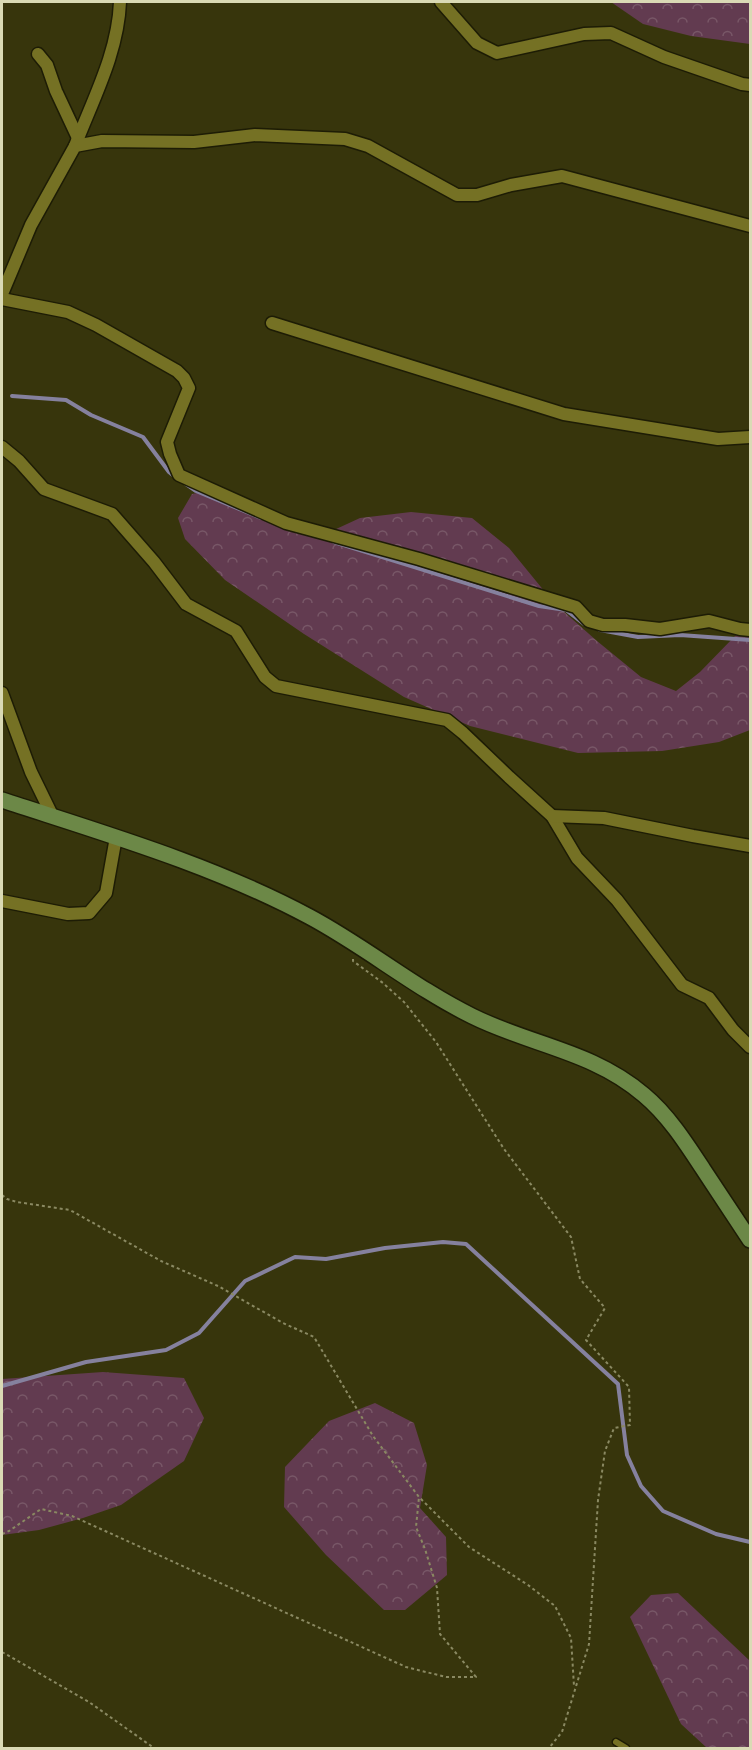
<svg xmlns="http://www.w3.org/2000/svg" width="752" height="1750" font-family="Merriweather,serif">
<defs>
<pattern id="forest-crowns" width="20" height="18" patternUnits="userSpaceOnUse" patternTransform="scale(1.5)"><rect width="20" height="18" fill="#623b50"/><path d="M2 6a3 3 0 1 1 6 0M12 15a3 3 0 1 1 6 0" fill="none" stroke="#785767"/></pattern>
</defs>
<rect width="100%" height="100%" fill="#37350c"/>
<g fill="url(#forest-crowns)">
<polygon points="611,2 750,2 750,44 691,36 643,24"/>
<polygon points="215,489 321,536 360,518 411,512 472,518 509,548 554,603 597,641 641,677 676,691 700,672 735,636 750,626 750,730 719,742 662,751 578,753 470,726 404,697 304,634 225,580 185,539 178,518 192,494"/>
<polygon points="103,1372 184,1378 204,1418 184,1461 121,1505 83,1518 39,1530 2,1535 2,1379"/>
<polygon points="375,1403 414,1423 427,1465 420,1508 446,1537 447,1575 405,1610 384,1610 326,1555 284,1507 285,1467 329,1421"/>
<polygon points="678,1593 750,1661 750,1748 707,1748 681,1724 630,1617 651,1595"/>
</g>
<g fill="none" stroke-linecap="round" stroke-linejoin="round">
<g stroke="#85819e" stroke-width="4">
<polyline points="12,396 66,400 91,415 143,437 169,472 175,477"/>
<polyline points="186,484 196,491 261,518"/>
<polyline points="334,542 539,606 566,610 584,624"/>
<polyline points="600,630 638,637 680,635 750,640"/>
<polyline points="2,1386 86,1362 166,1350 199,1333 245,1281 295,1257 326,1259 385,1248 443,1242 466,1244 618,1384 627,1455 641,1486 663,1511 716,1534 750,1542"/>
</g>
<defs>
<polyline id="lane" points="616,1742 626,1748"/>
<g id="street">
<polyline points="441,2 477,43 497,53 584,34 611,33 664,57 742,84 750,85"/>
<polyline points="38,54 47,65 56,91 78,138"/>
<path d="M 75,146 C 93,99 118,53 120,2"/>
<polyline points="2,294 31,225 75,146 102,141 194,142 255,135 345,139 368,146 457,195 477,195 511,185 562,176 750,226"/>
<polyline points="2,299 68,312 96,325 177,371 184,378 189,388 167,442 170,454 179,475 286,523 419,559 576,607 589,621 603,625 625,625 660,629 709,621 740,629 750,630"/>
<polyline points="272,323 564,414 718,439 750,437"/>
<polyline points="2,447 19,461 44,489 112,514 154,562 186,604 236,631 265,677 276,686 447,720 463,733 509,777 552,816 577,858 617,900 682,985 709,998 733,1030 750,1047"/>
<polyline points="2,693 31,772 53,817"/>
<polyline points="552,816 604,818 693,836 750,846"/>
<polyline points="2,901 68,914 89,913 106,893 116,837"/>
</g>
<path id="secondary" d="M 2,800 C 106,834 213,865 310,917 C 366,947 415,988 472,1016 C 530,1045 593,1051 644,1095 C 668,1115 686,1143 703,1169 C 719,1193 735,1217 750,1240"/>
</defs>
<use href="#lane" stroke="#1d1c05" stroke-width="9"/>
<use href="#street" stroke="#1d1c05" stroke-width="15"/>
<use href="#secondary" stroke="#1d1c05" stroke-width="18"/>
<g stroke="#8a8962" stroke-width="2" stroke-dasharray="3 3" stroke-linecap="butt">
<polyline points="353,959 353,961 383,983 404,1002 436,1042 504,1149 571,1237 580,1279 605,1308 586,1340 629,1387 630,1425 614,1428 605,1451 598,1500 589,1644 562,1732 549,1748"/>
<polyline points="2,1195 7,1199 17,1202 70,1210 161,1261 218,1286 283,1323 314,1337 373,1436 419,1497 469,1547 528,1585 555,1606 571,1638 574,1686"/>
<polyline points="2,1534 9,1531 41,1509 72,1516 406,1667 446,1677 476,1677 440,1634 437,1588 425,1549 416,1527 419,1497"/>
<polyline points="2,1652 89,1702 154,1748"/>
</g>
<use href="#lane" stroke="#757124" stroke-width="6"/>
<use href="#street" stroke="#757124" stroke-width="12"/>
<use href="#secondary" stroke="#6c8847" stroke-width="15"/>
</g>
<rect width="752" height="1750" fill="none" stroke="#dadab5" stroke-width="6"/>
</svg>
